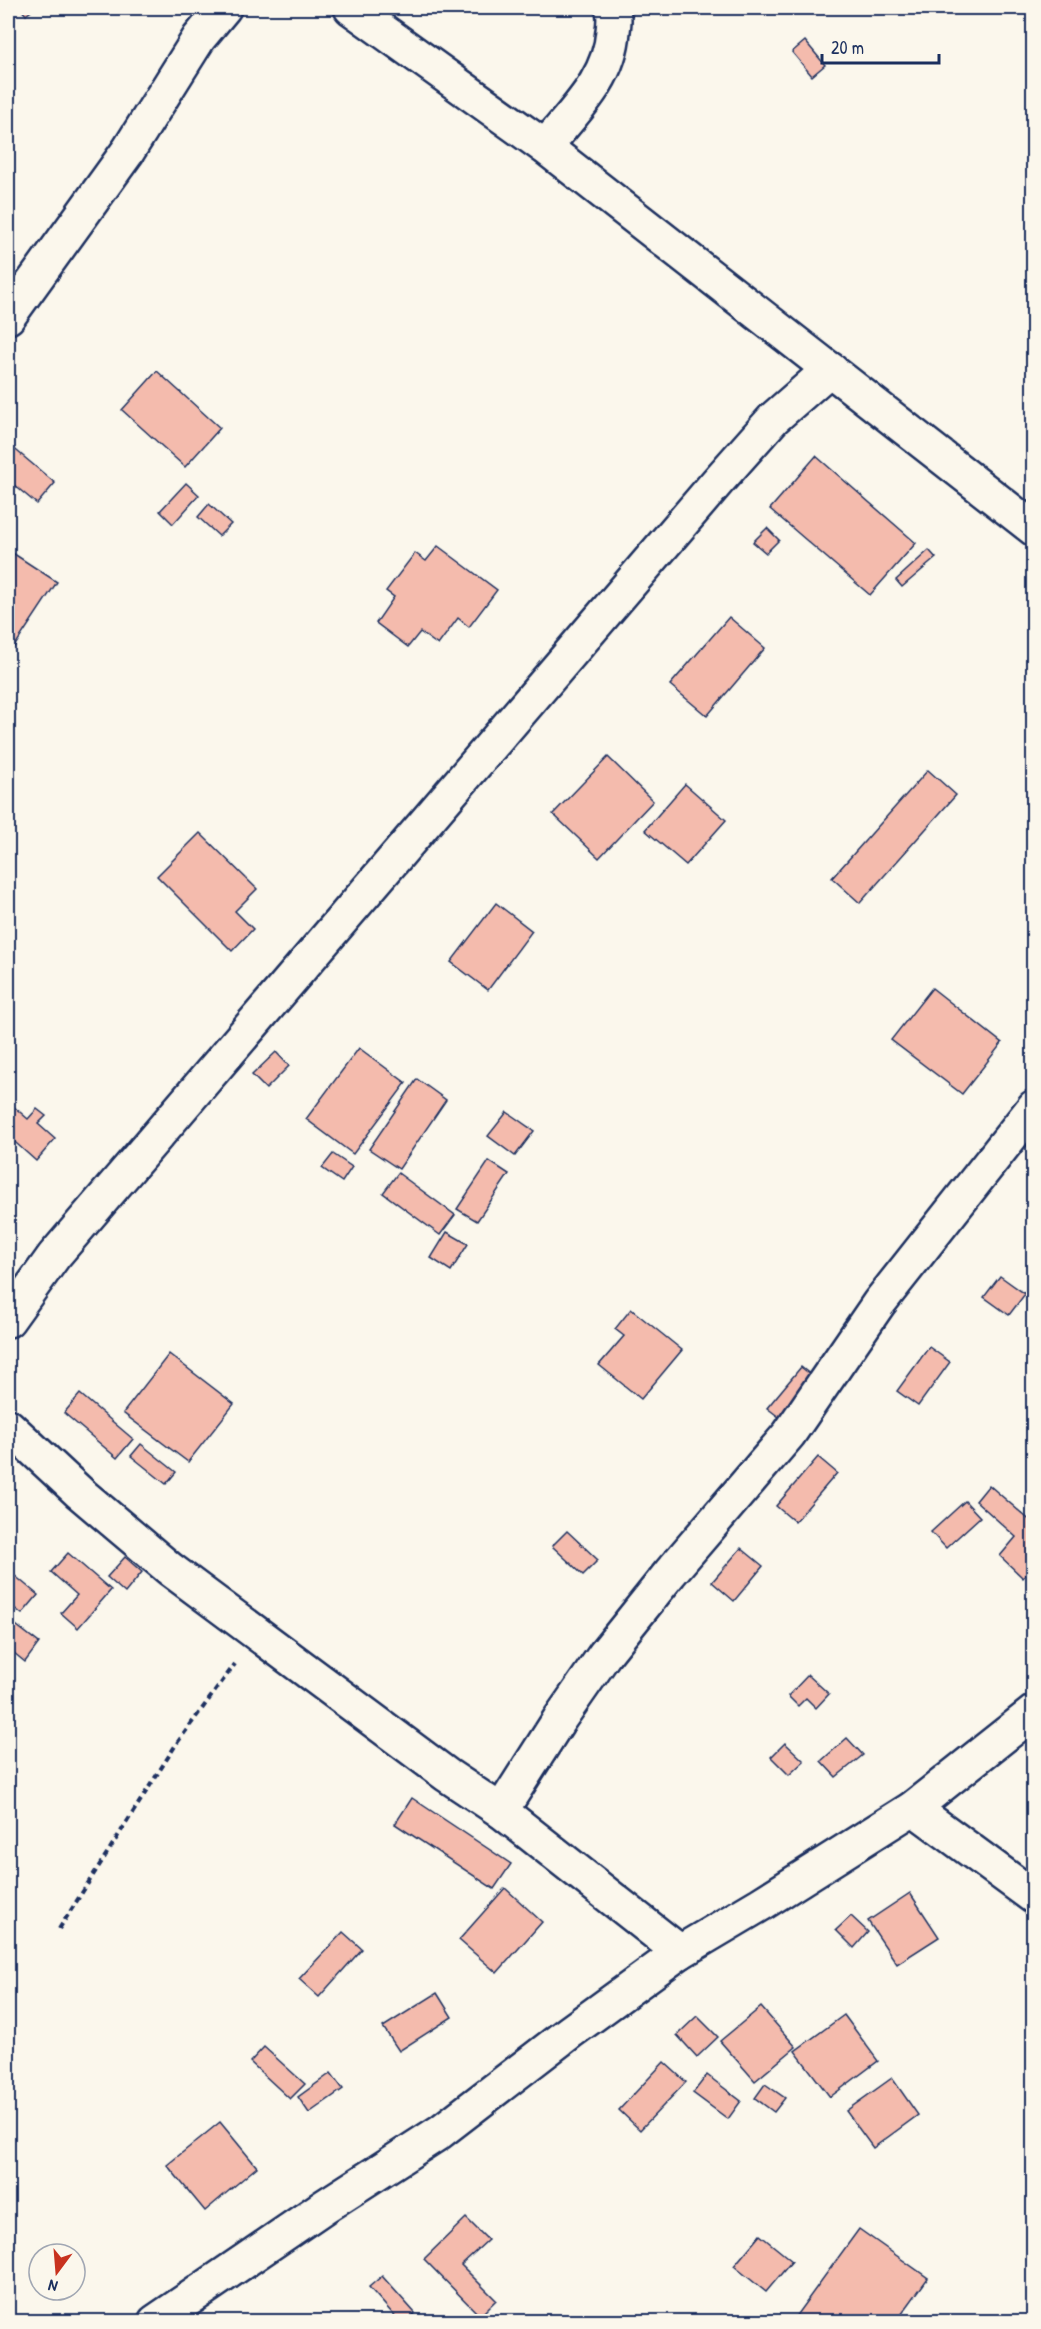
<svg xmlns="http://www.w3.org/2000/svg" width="1041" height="2329" font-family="'Patrick Hand',sans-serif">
<rect width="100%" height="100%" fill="#fbf7ec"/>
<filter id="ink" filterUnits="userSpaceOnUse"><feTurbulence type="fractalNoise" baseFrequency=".0167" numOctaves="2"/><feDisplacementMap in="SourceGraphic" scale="12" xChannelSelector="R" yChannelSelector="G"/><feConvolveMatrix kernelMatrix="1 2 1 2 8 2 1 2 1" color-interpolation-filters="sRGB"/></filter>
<g filter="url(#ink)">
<g fill="#f4bbad" stroke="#1b2f5e" stroke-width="1.5">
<polygon points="20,8 35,8 26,15"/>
<polygon points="805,41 825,65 812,76 792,52"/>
<polygon points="157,371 220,428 185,467 122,410"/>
<polygon points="11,446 55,483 37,504 8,480 8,451"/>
<polygon points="816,456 916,543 870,595 770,509"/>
<polygon points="186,483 199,495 173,524 160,511"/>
<polygon points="209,504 231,524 219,536 198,517"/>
<polygon points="767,528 779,540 766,553 753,542"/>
<polygon points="438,546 497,590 469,627 458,618 438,645 420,632 408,647 376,623 394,597 386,591 415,553 426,561"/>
<polygon points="8,550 57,582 12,650 8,647"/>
<polygon points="929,550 936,558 902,587 896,580"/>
<polygon points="729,617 765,648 707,716 670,685"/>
<polygon points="608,757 653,801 599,858 553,814"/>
<polygon points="928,770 956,795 860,903 832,878"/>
<polygon points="685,784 726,820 686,865 645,830"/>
<polygon points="200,833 257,889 235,911 253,929 232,951 157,876"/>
<polygon points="496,903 532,931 488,990 451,962"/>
<polygon points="932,988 1002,1043 962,1094 891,1040"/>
<polygon points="359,1048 406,1083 353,1154 306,1119"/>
<polygon points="276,1052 289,1066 266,1089 252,1075"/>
<polygon points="417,1079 446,1100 399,1169 369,1149"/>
<polygon points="13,1106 28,1119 37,1109 46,1116 38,1124 55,1139 36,1161 8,1136 8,1112"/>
<polygon points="507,1112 534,1131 515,1156 488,1136"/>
<polygon points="333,1154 352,1167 342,1182 322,1168"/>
<polygon points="489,1161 509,1174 477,1221 457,1209"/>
<polygon points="398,1173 455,1215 440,1235 383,1193"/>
<polygon points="447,1232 468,1244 451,1271 431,1258"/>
<polygon points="1000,1276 1025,1294 1009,1315 984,1297"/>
<polygon points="631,1309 682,1350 641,1399 599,1365 624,1336 615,1329"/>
<polygon points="929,1347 950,1362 918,1406 897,1391"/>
<polygon points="169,1354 234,1404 188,1462 123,1413"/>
<polygon points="801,1367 821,1383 788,1424 767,1408"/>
<polygon points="80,1394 133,1439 117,1458 64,1413"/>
<polygon points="141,1444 176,1472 166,1484 131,1456"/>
<polygon points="818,1457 837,1473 795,1522 776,1506"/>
<polygon points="989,1485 1034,1524 1034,1566 1023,1578 1000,1556 1016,1537 976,1501"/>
<polygon points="965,1501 980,1517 946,1548 931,1532"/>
<polygon points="567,1531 598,1560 583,1575 552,1546"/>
<polygon points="741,1548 763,1566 734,1601 712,1582"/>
<polygon points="68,1553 111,1590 78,1628 61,1613 77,1595 51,1572"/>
<polygon points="125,1557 142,1572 125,1593 107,1577"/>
<polygon points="8,1570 38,1595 22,1614 8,1603"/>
<polygon points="8,1619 39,1643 25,1662 8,1648"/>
<polygon points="808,1675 829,1694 816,1708 806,1698 798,1706 788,1696"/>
<polygon points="847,1738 863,1755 836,1777 821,1761"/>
<polygon points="785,1743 804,1761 789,1775 771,1757"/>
<polygon points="412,1798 511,1864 494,1889 395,1824"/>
<polygon points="505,1888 542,1922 497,1973 459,1940"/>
<polygon points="910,1893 939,1937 897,1964 868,1921"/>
<polygon points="851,1916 868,1932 854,1948 836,1930"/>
<polygon points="343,1932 362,1949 319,1997 299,1979"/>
<polygon points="437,1993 452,2017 399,2051 383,2027"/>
<polygon points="761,2007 796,2047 755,2081 720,2041"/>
<polygon points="844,2015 878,2061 830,2097 795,2051"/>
<polygon points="697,2016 718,2037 697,2057 677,2035"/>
<polygon points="264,2047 305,2084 290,2099 250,2062"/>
<polygon points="664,2062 686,2082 640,2130 619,2110"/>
<polygon points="331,2073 343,2089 309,2113 298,2097"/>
<polygon points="707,2075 741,2101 728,2119 693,2093"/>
<polygon points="892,2078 918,2115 873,2148 846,2111"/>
<polygon points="765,2084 785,2098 774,2112 755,2098"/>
<polygon points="220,2122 257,2167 205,2211 167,2165"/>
<polygon points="466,2218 488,2240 461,2265 496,2300 480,2316 424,2259"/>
<polygon points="859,2229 928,2278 896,2322 792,2321"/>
<polygon points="760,2235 792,2261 766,2292 734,2266"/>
<polygon points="382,2276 415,2313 405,2322 400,2322 369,2287"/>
</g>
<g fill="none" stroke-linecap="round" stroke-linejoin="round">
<defs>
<g id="minor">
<polyline points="351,8 545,147 1034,529"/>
<path d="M 545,147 C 574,111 610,79 613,31 C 614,23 615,15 612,8"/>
<polyline points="8,317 128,151 199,38 224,8"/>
<polyline points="8,1320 54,1256 718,481 774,418 830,369"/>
<polyline points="8,1426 80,1493 170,1569 447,1775 501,1811 680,1952"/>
<polyline points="913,1808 1034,1897"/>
<polyline points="501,1811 559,1720 605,1654 670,1573 789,1434 879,1303 1034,1107"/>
<polyline points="155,2322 325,2206 440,2132 570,2032 680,1952 761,1904 913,1808 1034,1712"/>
</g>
</defs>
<use href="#minor" stroke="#1b2f5e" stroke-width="38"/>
<polyline stroke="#1b2f5e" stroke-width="4" stroke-dasharray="6 4.5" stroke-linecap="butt" points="59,1929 177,1743 235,1664"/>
<use href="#minor" stroke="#fbf7ec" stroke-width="33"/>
</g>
</g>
<rect width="1041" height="2329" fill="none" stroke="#fbf7ec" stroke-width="30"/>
<rect x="15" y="15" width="1011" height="2299" fill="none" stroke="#1b2f5e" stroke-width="2" filter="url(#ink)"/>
<g transform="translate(57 2272) rotate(196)"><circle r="28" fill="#fbf7ec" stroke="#a1a7b3" stroke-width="1.5"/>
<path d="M0-4.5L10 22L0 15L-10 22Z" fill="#c8321e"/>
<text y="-9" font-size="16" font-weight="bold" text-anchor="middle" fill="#1b2f5e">N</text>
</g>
<path d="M822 54v9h117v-9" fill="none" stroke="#1b2f5e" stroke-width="3"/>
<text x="831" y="54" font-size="18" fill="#1b2f5e" stroke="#fbf7ec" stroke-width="4.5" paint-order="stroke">20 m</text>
</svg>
